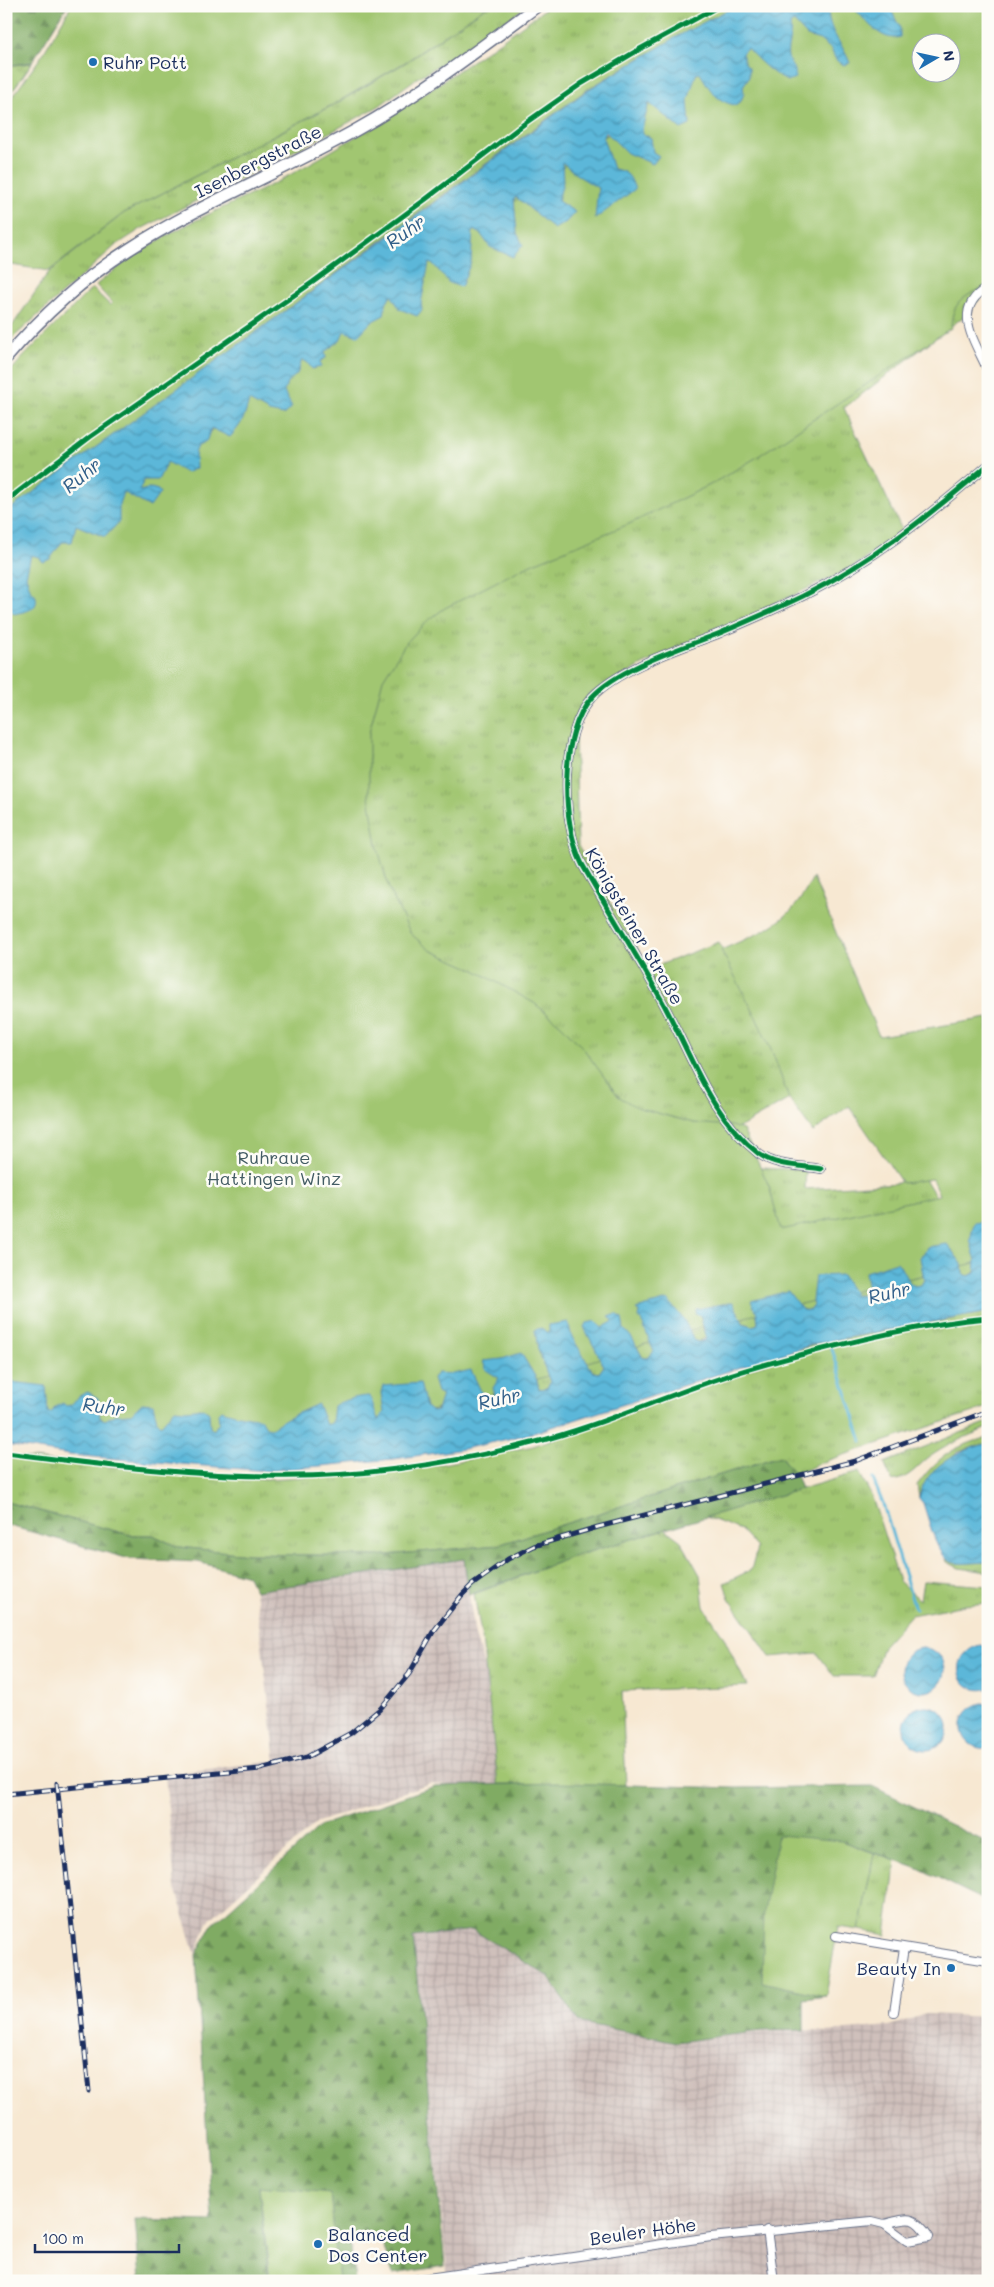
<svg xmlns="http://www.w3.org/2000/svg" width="994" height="2287" font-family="Mali,sans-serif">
<defs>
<pattern id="industrial-grid" width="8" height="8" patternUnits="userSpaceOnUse" patternTransform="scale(1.25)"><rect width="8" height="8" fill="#cfc0bb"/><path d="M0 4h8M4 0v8" fill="none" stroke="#b1a5a3"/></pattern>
<pattern id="grass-tufts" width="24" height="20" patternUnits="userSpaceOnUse" patternTransform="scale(1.25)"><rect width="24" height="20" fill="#a1c671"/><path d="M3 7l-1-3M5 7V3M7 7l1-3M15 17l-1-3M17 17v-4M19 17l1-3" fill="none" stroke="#8aaa64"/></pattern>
<pattern id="forest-firs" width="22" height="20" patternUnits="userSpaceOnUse" patternTransform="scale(1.25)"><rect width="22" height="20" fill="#80ab63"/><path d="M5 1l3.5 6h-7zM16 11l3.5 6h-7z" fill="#688c55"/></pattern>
<pattern id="water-waves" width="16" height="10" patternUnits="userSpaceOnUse" patternTransform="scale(1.25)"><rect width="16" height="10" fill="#5bb7d9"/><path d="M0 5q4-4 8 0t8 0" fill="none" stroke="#4a95b3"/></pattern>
</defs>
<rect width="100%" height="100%" fill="#fdfcf7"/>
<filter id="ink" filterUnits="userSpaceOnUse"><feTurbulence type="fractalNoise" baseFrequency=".02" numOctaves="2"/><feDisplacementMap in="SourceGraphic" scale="10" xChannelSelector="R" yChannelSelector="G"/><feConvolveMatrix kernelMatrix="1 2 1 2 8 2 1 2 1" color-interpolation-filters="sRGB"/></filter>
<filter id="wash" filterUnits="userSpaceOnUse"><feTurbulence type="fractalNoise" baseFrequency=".0096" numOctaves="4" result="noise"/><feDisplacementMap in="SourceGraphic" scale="20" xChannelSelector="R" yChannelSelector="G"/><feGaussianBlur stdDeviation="1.12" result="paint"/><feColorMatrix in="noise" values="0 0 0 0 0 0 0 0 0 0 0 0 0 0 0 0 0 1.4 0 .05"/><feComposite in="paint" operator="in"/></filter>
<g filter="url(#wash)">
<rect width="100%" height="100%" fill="#f7e8d2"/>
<g fill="url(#industrial-grid)">
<polygon points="464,1559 475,1636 485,1669 499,1790 430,1783 318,1822 207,1922 196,1955 175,1887 165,1774 276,1761 255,1591"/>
<polygon points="473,1930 548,1977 578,2022 676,2042 762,2032 804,2030 827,2032 889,2026 926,2014 988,2017 988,2281 436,2281 448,2279 413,1937"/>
</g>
<g fill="url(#grass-tufts)" stroke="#5e7a68" fill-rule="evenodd">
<polygon points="487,6 527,6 469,47 417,78 379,106 335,130 141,229 115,246 6,344 6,335 49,272 124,213 337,103 408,61"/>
<path d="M 549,6 L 737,6 L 646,55 L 588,89 L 203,371 L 6,512 L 6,376 L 25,355 L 92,288 L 110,305 L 112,303 L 96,285 C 121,264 147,246 177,230 C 212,211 250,197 286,177 C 378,126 464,69 549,6 Z"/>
<path d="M 988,6 L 988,288 L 967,314 L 844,408 L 903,532 L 850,569 L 642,665 L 597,692 L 575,728 L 578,846 L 649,969 L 719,942 L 796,1095 L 732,1132 L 759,1168 L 806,1170 L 805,1189 L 899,1183 L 912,1158 L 976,1261 C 977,1269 977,1272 969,1276 L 963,1274 L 962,1265 L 923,1271 L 924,1280 L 921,1285 L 915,1286 L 909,1282 L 865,1271 L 868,1290 L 863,1296 L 855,1295 L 812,1301 L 814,1305 L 810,1310 C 799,1313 794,1299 788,1291 L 757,1313 L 758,1324 L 753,1326 L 743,1323 L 702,1327 L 706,1337 L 698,1342 L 694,1340 L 684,1320 L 649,1358 L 643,1358 L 632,1338 L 599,1357 L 604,1366 L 599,1373 L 544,1364 L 550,1382 L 547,1388 L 539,1389 L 536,1378 L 491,1375 L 496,1398 L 491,1404 L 486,1402 L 439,1408 L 437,1411 L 432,1412 L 426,1407 L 6,606 L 206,442 L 211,428 L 230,437 L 421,302 L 429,263 L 471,262 L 473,229 L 516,233 L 514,199 L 516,197 L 554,229 L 563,182 L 561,161 L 576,175 L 605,133 L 627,153 L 643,134 L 649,102 L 663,115 L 696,75 L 700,73 ZM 922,42 L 952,42 L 952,72 L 922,72 Z"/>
<polygon points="32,63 6,100 6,66"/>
<polygon points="988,1312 988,1407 820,1463 796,1475 780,1456 498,1545 375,1556 248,1554 178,1547 153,1535 130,1535 6,1502 6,1456 70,1463 266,1479 394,1472 465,1460 533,1446 699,1388 816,1344"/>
<path d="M 988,1422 L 988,1428 C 969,1435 951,1443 934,1454 C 917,1464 913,1478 892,1481 L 884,1463 Z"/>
<path d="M 988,1437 L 988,1443 L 958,1452 L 921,1489 L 919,1498 L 917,1485 C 940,1455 951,1448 988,1437 Z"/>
<polygon points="859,1472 872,1497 899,1581 920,1600 923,1581 988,1586 988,1603 965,1605 911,1615 883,1646 873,1676 834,1676 817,1653 770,1657 729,1598 724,1583 751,1570 757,1548 741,1530 706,1517"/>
<polygon points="665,1529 681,1541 700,1575 704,1607 723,1636 747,1686 622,1691 626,1785 498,1784 482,1638 474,1594 575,1556"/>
<polygon points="946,1559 954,1563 988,1562 988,1572 959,1568 947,1562"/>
<polygon points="874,1853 896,1860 886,1935 859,1930"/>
</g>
<g fill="url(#forest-firs)" stroke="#4e6d60">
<polygon points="6,6 67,6 32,62 6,66"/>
<polygon points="780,1456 796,1475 801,1489 575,1556 469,1595 464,1559 255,1591 248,1576 198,1562 130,1559 6,1525 6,1502 130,1535 153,1535 178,1547 248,1554 375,1556 498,1545"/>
<polygon points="559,1783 736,1788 872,1786 988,1843 988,1902 916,1867 841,1841 762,1982 826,1996 804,1999 804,2030 761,2031 677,2042 578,2022 549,1977 473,1930 413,1937 445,2266 393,2274 382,2243 376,2237 364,2237 350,2241 355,2281 339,2281 330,2193 259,2187 269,2281 140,2281 135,2219 212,2221 196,1955 211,1926 322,1825 435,1786"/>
</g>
<g fill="#a1c671" stroke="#5e7a68" fill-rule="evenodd">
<polygon points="71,6 487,6 407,61 336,103 124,213 49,271 6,264 6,106 43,54"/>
<path d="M 818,6 L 988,6 L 988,286 C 964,296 952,301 951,328 L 754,459 L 710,485 L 629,524 L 531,564 L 445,608 L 426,622 L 406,643 L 383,679 L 369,733 L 369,796 L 377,845 L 389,889 L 411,934 L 430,950 L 475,970 L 534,1003 L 561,1025 L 583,1048 L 618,1096 L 636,1107 L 693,1123 L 731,1126 L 743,1130 L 769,1186 L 781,1230 L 939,1195 L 932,1179 L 902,1183 L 849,1106 L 813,1132 L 789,1099 L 773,1054 L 753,1011 L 721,950 C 765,930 791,924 813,877 L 879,1036 L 988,1018 L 988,1260 L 698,1328 L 606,1356 L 488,1396 L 390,1421 L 284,1437 L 6,1419 L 6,573 L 199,440 L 448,249 L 645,108 L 717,61 ZM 922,42 L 952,42 L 952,72 L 922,72 Z"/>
<polygon points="778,1835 841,1841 874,1853 859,1930 838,1927 826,1996 762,1982 764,1912"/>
<polygon points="259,2186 330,2193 339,2281 270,2281"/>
</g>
<g fill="url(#water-waves)" stroke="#3b739c">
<path d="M 735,6 L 834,6 L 828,11 C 829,33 843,44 850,63 L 844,65 L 836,60 L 831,49 L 820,40 L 807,36 L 794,22 L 790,24 C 793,43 780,53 795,70 L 795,78 L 787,81 C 771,73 759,61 747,48 L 742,53 L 745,63 L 749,67 L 749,77 L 743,86 L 744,93 L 741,101 L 735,105 C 716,102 709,88 700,73 L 696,74 L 688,100 L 690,125 L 681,129 L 649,103 L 642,129 L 643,134 L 651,138 L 653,152 L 659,156 L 653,164 L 627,153 L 606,132 L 603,138 L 613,169 C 628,171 630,176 635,189 L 595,219 L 598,188 L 577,175 L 562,162 L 563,182 L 558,201 L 575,212 L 566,222 L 554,229 L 516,197 L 514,199 L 517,233 L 523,245 L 513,257 L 490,247 L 480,233 L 473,230 L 471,262 L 461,287 L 449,283 L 434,265 L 429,263 L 421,303 L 422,310 L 417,316 L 400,309 L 391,295 L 386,303 L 384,315 L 371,322 L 358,336 L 344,331 L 340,340 L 325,352 L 326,358 L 320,361 L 321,367 L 312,369 L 307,362 L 302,360 L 297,374 L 287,383 L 284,392 L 292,407 L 283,415 L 269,412 L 249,401 C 244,418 243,423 230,437 L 211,428 L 206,442 L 198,446 L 195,453 L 196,468 L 186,473 L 167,462 L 158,480 L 144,480 L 139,491 L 151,488 L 158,490 L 160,493 L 150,507 L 123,492 L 119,504 L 119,522 L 105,537 L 76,525 L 72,542 L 62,542 L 50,559 L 43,562 L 39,557 L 31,555 L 26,576 L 31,592 L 35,594 C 41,610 26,611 14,614 L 6,606 L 6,512 L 388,237 L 589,89 L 678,36 Z"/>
<path d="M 852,6 L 889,6 L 900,28 L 900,37 C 881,43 865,19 852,6 Z"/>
<path d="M 988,1221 L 988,1312 L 817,1343 L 530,1434 L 463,1449 L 394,1459 L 267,1471 L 70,1455 L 6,1445 L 6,1385 L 11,1382 L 46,1386 L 48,1413 L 52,1412 L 55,1407 L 63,1403 L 66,1406 L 71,1405 L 79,1396 L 88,1392 L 98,1398 L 100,1418 L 105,1420 L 115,1415 L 131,1414 L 142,1403 L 153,1404 L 157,1421 L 161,1425 L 175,1409 L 186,1410 L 203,1408 L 209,1413 L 210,1428 L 214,1430 L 219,1422 L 218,1413 L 221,1410 L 238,1415 L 261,1419 L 266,1427 L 271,1428 L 287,1418 L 318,1404 L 326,1425 L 332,1423 L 334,1406 C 342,1400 359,1396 370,1396 L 378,1420 L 384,1412 L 381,1393 L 383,1386 L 420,1383 L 426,1407 L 432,1412 L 437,1411 L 442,1395 L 437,1392 L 433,1379 L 437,1373 L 453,1374 L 471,1370 L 486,1402 L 491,1404 L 496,1398 L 493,1388 L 499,1378 L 486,1370 L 483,1361 L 502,1359 L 521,1353 L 536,1378 L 539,1389 L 547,1388 L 550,1382 L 538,1349 L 535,1330 L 541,1328 L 549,1333 L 549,1325 L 568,1322 L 572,1337 L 593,1372 L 599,1373 L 604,1366 L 585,1329 L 584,1326 L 587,1323 L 596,1321 L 602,1328 L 614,1321 L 609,1317 L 617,1314 L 622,1319 L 624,1329 L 632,1338 L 643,1358 L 648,1358 L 654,1351 C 648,1341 646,1327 639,1318 L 640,1312 L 636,1309 L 668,1300 L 684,1320 L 694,1340 L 699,1342 L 705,1340 C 708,1332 700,1324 701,1316 L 695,1314 L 696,1309 L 733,1302 L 743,1323 L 753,1326 L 758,1324 L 757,1313 L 751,1301 L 788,1291 L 802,1310 L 810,1311 L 814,1305 L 812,1301 L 815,1276 L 842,1275 L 855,1295 L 863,1296 L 868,1290 L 865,1272 L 897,1262 C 904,1270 905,1280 914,1286 L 921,1285 L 924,1280 L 920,1257 L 924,1254 L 927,1247 L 947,1244 L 962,1264 L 963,1274 L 969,1276 L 975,1273 L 976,1261 L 970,1240 L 974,1223 Z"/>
<path d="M 988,1443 L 988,1562 C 977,1562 962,1565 952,1562 C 937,1557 928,1517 923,1503 L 919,1498 C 927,1464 958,1452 988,1443 Z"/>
<path d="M 980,1645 L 988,1646 L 988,1689 C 957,1696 947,1654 980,1645 Z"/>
<circle cx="923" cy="1670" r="22"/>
<path d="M 982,1703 L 988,1704 L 988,1748 C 958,1752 951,1711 982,1703 Z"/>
<circle cx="926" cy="1728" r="22"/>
</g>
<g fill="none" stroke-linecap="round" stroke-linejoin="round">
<g stroke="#5bb7d9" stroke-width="3">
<polyline points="828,1337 862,1441"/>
<polyline points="873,1479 883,1504 915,1609"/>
</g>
</g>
</g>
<g filter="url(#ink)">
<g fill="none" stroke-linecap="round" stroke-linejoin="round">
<defs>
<g id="minor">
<path d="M 988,287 C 950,309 975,341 988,371"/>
<path d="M 821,1169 C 799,1165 777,1167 759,1154 C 710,1116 691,1054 662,1001 C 637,955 608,910 582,864 C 561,822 559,733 592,697 C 619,668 682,648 720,633 C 748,621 776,609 803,596 C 873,561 928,516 988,465"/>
<polyline points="836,1936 988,1961"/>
<polyline points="894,2012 904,1948"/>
<polyline points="767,2230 774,2281"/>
<path d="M 407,2281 L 711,2237 L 872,2221 L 884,2224 L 907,2241 L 929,2237 C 914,2214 909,2218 884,2224"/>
</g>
<path id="secondary" d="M 6,358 C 41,317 83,279 128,250 C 200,204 281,172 356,130 C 419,95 478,50 537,6"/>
</defs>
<use href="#minor" stroke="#687087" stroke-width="10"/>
<use href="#secondary" stroke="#687087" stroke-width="14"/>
<use href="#minor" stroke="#fff" stroke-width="8"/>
<use href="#secondary" stroke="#fff" stroke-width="11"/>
<defs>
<g id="rail">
<polyline points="57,1783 89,2091"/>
<polyline points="6,1794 260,1769 307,1757 351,1733 380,1709 409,1674 433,1632 462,1595 472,1585 508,1559 534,1546 598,1527 855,1461 988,1411"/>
</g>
</defs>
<use href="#rail" stroke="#1b2f5e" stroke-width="5"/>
<use href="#rail" stroke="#fdfcf7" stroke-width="3" stroke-dasharray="9" stroke-linecap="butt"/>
<defs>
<g id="cycleway">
<polyline points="6,501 90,437 313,282 426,199 524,124 581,84 640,49 719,6"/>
<path d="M 821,1169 C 799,1165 777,1167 759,1154 C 710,1116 691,1054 662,1001 C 637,955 608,910 582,864 C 561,822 559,733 592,697 C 619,668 682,648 720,633 C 748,621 776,609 803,596 C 873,561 928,516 988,465"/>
<path d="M 6,1453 C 93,1464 180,1475 267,1476 C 356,1478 446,1465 532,1443 C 596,1427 655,1400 718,1379 C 749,1368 782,1360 815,1351 C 872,1337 929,1323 988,1318"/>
</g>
</defs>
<use href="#cycleway" stroke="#fdfcf7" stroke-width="8"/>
<use href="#cycleway" stroke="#00873e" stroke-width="5"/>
</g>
</g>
<g fill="#1f6fb2" stroke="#fdfcf7" stroke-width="2">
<circle cx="93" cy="62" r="5"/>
<circle cx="951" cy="1968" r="5"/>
<circle cx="318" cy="2244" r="5"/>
</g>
<g text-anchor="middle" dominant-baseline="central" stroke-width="5" stroke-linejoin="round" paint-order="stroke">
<g font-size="18" fill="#1b2f5e" stroke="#fdfcf7" text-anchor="start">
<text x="103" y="62">Ruhr Pott</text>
<text x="941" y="1968" text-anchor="end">Beauty In</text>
<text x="328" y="2234">Balanced<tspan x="328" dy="21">Dos Center</tspan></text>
</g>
<g font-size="18" fill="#1b2f5e" stroke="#fdfcf7">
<text transform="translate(258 161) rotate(-27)">Isenbergstraße</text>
<text transform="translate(635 926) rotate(60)">Königsteiner Straße</text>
<text transform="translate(643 2231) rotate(-8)">Beuler Höhe</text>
</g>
<g font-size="18" fill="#435c64" stroke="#fdfcf7">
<text x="274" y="1157">Ruhraue<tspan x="274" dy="21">Hattingen Winz</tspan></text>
</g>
<g font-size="19" font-style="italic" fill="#315f89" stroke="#fdfcf7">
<text transform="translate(405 231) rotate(-35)">Ruhr</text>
<text transform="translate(81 475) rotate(-39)">Ruhr</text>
<text transform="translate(889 1292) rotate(-13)">Ruhr</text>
<text transform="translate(499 1398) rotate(-12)">Ruhr</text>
<text transform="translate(104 1406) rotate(8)">Ruhr</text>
</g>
</g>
<rect width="994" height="2287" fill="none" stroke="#fdfcf7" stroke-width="25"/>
<g transform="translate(936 58) rotate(81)"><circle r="24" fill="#fdfcf7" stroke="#a3aaba"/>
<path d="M0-4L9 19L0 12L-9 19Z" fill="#1f6fb2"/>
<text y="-8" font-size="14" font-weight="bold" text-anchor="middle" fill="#1b2f5e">N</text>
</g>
<path d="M35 2244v8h144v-8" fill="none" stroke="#1b2f5e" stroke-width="2.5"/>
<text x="42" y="2244" font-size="15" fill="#1b2f5e" stroke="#fdfcf7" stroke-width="4" paint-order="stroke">100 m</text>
</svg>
